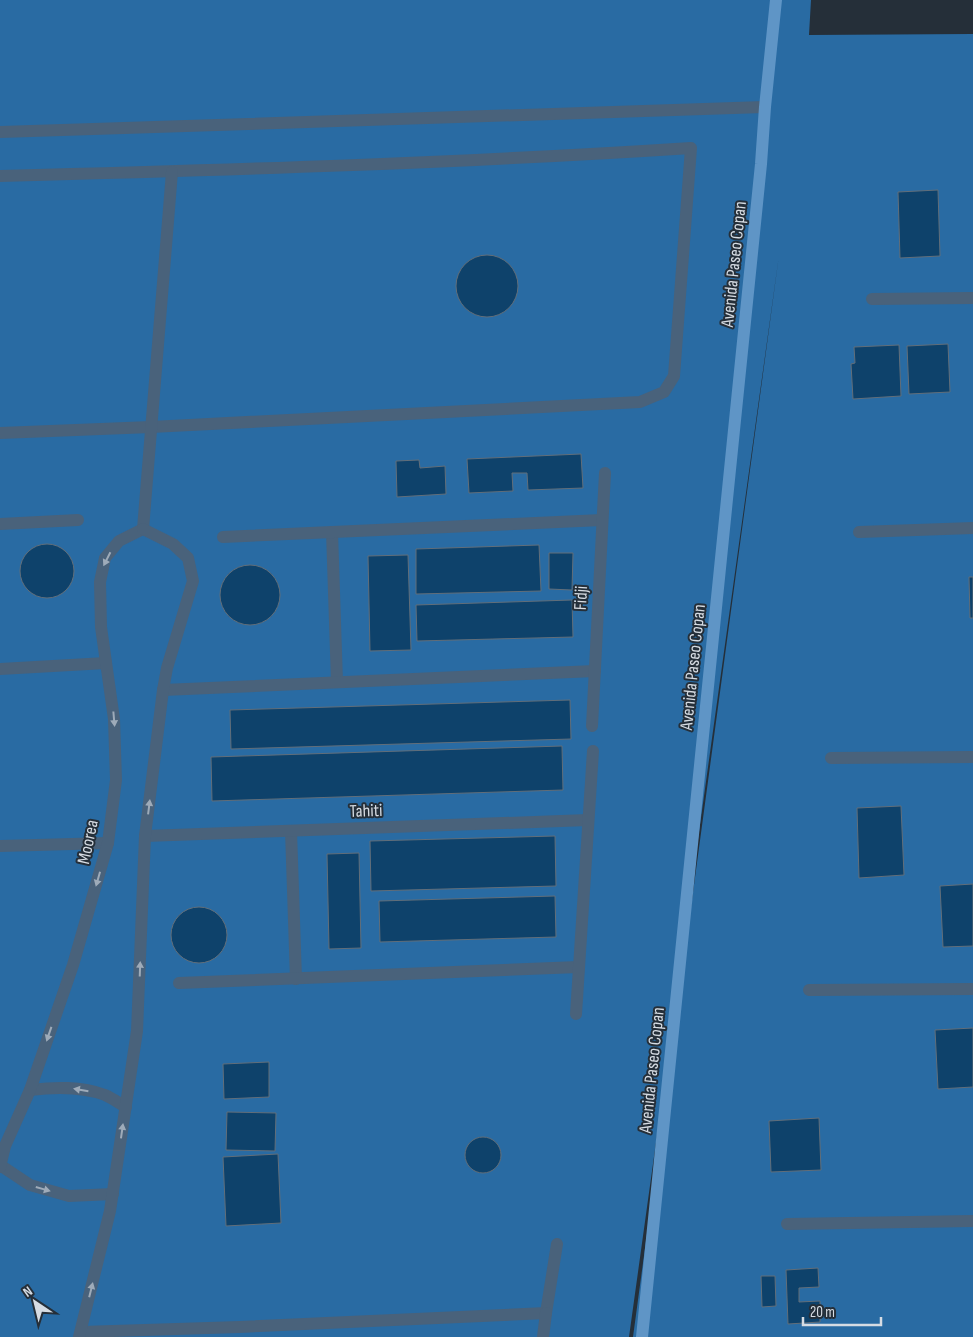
<svg xmlns="http://www.w3.org/2000/svg" width="973" height="1337" font-family="'Sofia Sans Condensed',sans-serif">
<rect width="100%" height="100%" fill="#252f39"/>
<polygon fill="#296ba3" points="0,0 811,0 809,35 973,34 973,1337 633,1337 779,255 629,1337 0,1337"/>
<g fill="#0e426b" stroke="#626e79">
<polygon points="938,190 940,256 900,258 898,192"/>
<circle cx="487" cy="286" r="31"/>
<polygon points="948,344 950,392 909,394 907,346"/>
<polygon points="899,345 901,396 853,399 851,364 855,363 854,347"/>
<polygon points="581,454 583,488 528,490 527,473 512,473 513,491 469,493 467,459"/>
<polygon points="419,460 420,468 445,466 446,494 397,497 396,461"/>
<circle cx="47" cy="571" r="27"/>
<polygon points="539,545 541,591 416,594 416,549"/>
<polygon points="549,553 573,553 572,590 549,589"/>
<polygon points="408,555 411,650 370,651 368,556"/>
<circle cx="250" cy="595" r="30"/>
<polygon points="969,577 973,577 973,618 970,618"/>
<polygon points="572,600 573,637 417,641 416,605"/>
<polygon points="570,700 571,739 231,749 230,710"/>
<polygon points="562,746 563,790 212,801 211,757"/>
<polygon points="901,806 904,875 859,878 857,808"/>
<polygon points="555,836 556,886 371,891 370,841"/>
<polygon points="359,853 361,948 329,949 327,854"/>
<polygon points="973,884 973,946 943,947 940,886"/>
<polygon points="555,896 556,937 380,942 379,901"/>
<circle cx="199" cy="935" r="28"/>
<polygon points="973,1028 973,1087 938,1089 935,1030"/>
<polygon points="269,1062 269,1097 224,1099 223,1064"/>
<polygon points="227,1112 276,1113 275,1151 226,1150"/>
<polygon points="819,1118 821,1170 771,1172 769,1121"/>
<circle cx="483" cy="1155" r="18"/>
<polygon points="278,1154 281,1223 226,1226 223,1157"/>
<polygon points="818,1268 819,1287 799,1288 799,1302 820,1301 820,1322 788,1324 786,1270"/>
<polygon points="761,1276 775,1276 776,1306 762,1307"/>
</g>
<g fill="none" stroke-linecap="round" stroke-linejoin="round">
<g stroke="#49627b" stroke-width="12">
<polyline points="0,132 765,107"/>
<path d="M 0,176 C 230,170 461,163 691,148 L 674,376 L 664,392 L 640,402 L 151,427 L 0,433"/>
<polyline points="872,299 973,298"/>
<polyline points="0,524 78,520"/>
<polyline points="143,529 172,172"/>
<polyline points="332,532 337,682"/>
<polyline points="859,532 973,528"/>
<polyline points="223,537 602,520"/>
<polyline points="0,669 106,663"/>
<polyline points="163,690 595,671"/>
<polyline points="592,726 605,473"/>
<polyline points="831,758 973,757"/>
<polyline points="291,831 296,979"/>
<polyline points="145,836 588,820"/>
<polyline points="0,846 108,843"/>
<polyline points="179,983 579,967"/>
<polyline points="809,990 973,989"/>
<polyline points="576,1014 593,751"/>
<path d="M 30,1090 C 55,1087 81,1086 105,1095 C 112,1098 119,1103 126,1107"/>
<polyline points="0,1165 30,1185 69,1196 113,1194"/>
<polyline points="0,1167 5,1146 30,1090 73,965 108,843 116,780 114,719 101,627 100,582 105,558 119,541 143,529"/>
<polyline points="787,1224 973,1221"/>
<polyline points="81,1332 240,1327 546,1313 557,1244"/>
<polyline points="79,1337 110,1211 137,1031 145,836 163,690 167,668 193,581 188,558 173,544 143,529"/>
<polyline points="543,1337 546,1313"/>
</g>
<polyline stroke="#5f95c6" stroke-width="12" points="642,1337 761,164 765,107 776,0"/>
</g>
<defs><path id="oneway-solid" d="M-6-.8H1V-3.2L6.5 0L1 3.2V.8H-6Z" transform="scale(1.25)"/></defs>
<g fill="#9eabb9">
<use href="#oneway-solid" transform="translate(107 559) rotate(117)"/>
<use href="#oneway-solid" transform="translate(114 719) rotate(85)"/>
<use href="#oneway-solid" transform="translate(149 807) rotate(-83)"/>
<use href="#oneway-solid" transform="translate(98 879) rotate(106)"/>
<use href="#oneway-solid" transform="translate(140 969) rotate(-88)"/>
<use href="#oneway-solid" transform="translate(49 1034) rotate(109)"/>
<use href="#oneway-solid" transform="translate(81 1090) rotate(-170)"/>
<use href="#oneway-solid" transform="translate(122 1131) rotate(-82)"/>
<use href="#oneway-solid" transform="translate(43 1189) rotate(16)"/>
<use href="#oneway-solid" transform="translate(91 1290) rotate(-76)"/>
</g>
<g text-anchor="middle" dominant-baseline="central" stroke-width="4" stroke-linejoin="round" paint-order="stroke">
<g font-size="18" fill="#d6dce3" stroke="#252f39">
<text transform="translate(734 264) rotate(-84)">Avenida Paseo Copan</text>
<text transform="translate(581 598) rotate(-87)">Fidji</text>
<text transform="translate(693 667) rotate(-84)">Avenida Paseo Copan</text>
<text transform="translate(366 811) rotate(-2)">Tahiti</text>
<text transform="translate(88 842) rotate(-78)">Moorea</text>
<text transform="translate(652 1070) rotate(-84)">Avenida Paseo Copan</text>
</g>
</g>
<g transform="translate(35 1302) rotate(325)" stroke="#252f39" stroke-width="4" paint-order="stroke">
<path d="M0-4L9 19L0 12L-9 19Z" fill="#d6dce3"/>
<text y="-8" font-size="14" font-weight="bold" text-anchor="middle" fill="#d6dce3">N</text>
</g>
<path d="M803 1317v8h78v-8" fill="none" stroke="#d6dce3" stroke-width="2.5"/>
<text x="810" y="1317" font-size="15" fill="#d6dce3" stroke="#252f39" stroke-width="4" paint-order="stroke">20 m</text>
</svg>
